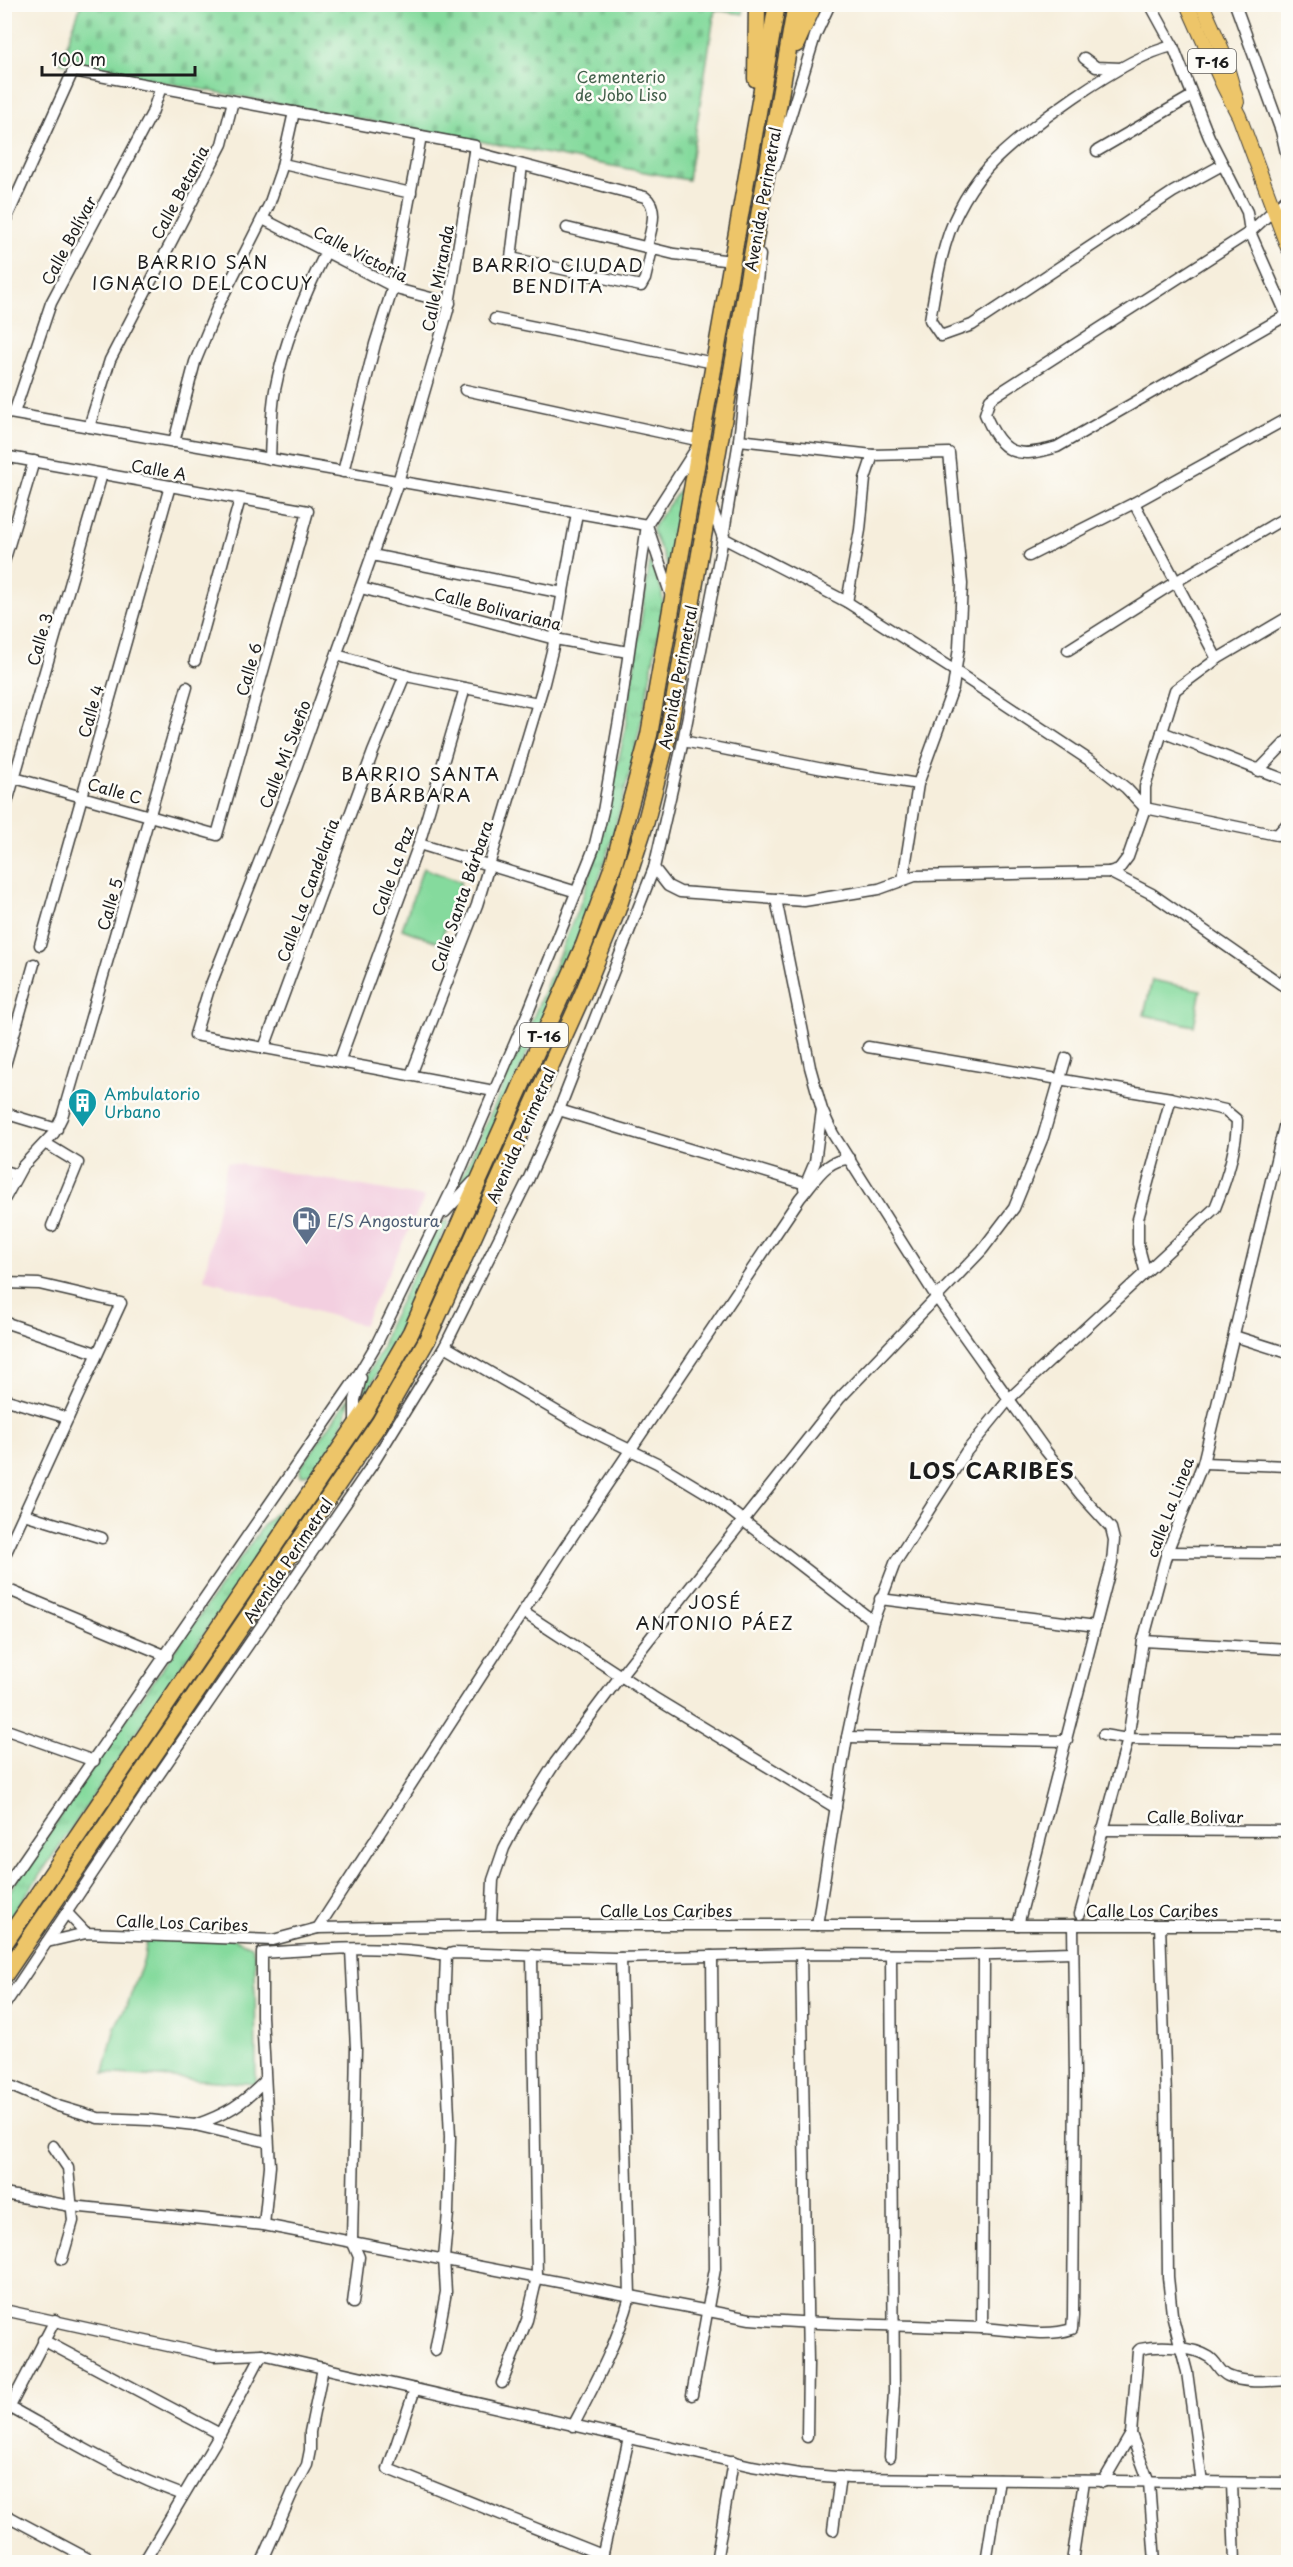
<svg xmlns="http://www.w3.org/2000/svg" width="1293" height="2567" font-family="'Playpen Sans',sans-serif">
<defs>
<pattern id="grass-tufts" width="24" height="20" patternUnits="userSpaceOnUse" patternTransform="scale(1.5)"><rect width="24" height="20" fill="#85da9d"/><path d="M3 7l-1-3M5 7V3M7 7l1-3M15 17l-1-3M17 17v-4M19 17l1-3" fill="none" stroke="#72ba87"/></pattern>
<pattern id="cemetery-stones" width="16" height="16" patternUnits="userSpaceOnUse" patternTransform="scale(1.5)"><rect width="16" height="16" fill="#85da9d"/><path d="M2 7V4a2 2 0 0 1 4 0v3zM10 15v-3a2 2 0 0 1 4 0v3z" fill="#72ba87"/></pattern>
</defs>
<rect width="100%" height="100%" fill="#fdfcf7"/>
<filter id="ink" filterUnits="userSpaceOnUse"><feTurbulence type="fractalNoise" baseFrequency=".0167" numOctaves="2"/><feDisplacementMap in="SourceGraphic" scale="12" xChannelSelector="R" yChannelSelector="G"/><feConvolveMatrix kernelMatrix="1 2 1 2 8 2 1 2 1" color-interpolation-filters="sRGB"/></filter>
<filter id="wash" filterUnits="userSpaceOnUse"><feTurbulence type="fractalNoise" baseFrequency=".008" numOctaves="4" result="noise"/><feDisplacementMap in="SourceGraphic" scale="24" xChannelSelector="R" yChannelSelector="G"/><feGaussianBlur stdDeviation="1.35" result="paint"/><feColorMatrix in="noise" values="0 0 0 0 0 0 0 0 0 0 0 0 0 0 0 0 0 1.4 0 .05"/><feComposite in="paint" operator="in"/></filter>
<g filter="url(#wash)">
<rect width="100%" height="100%" fill="#f6eedc"/>
<polygon fill="#f3cfe0" points="227,1162 425,1197 363,1325 204,1279"/>
<g fill="url(#grass-tufts)" stroke="#507b5c" stroke-width="1.5">
<path d="M 679,490 L 681,493 L 669,569 L 652,530 C 653,523 673,501 679,490 Z"/>
<path d="M 650,560 L 662,591 L 663,605 C 646,708 625,808 590,906 C 557,996 512,1081 475,1170 L 466,1182 L 459,1187 L 459,1183 L 528,1030 L 582,899 L 598,850 L 624,736 Z"/>
<polygon points="448,1219 448,1225 391,1348 368,1391 364,1393 369,1373 381,1349 388,1327 433,1233"/>
<path d="M 349,1397 C 351,1415 321,1476 301,1475 L 300,1469 Z"/>
<polygon points="296,1493 299,1493 297,1497 5,1926 5,1898 115,1735 265,1523"/>
</g>
<polygon fill="url(#cemetery-stones)" stroke="#507b5c" stroke-width="1.5" points="743,5 743,14 715,10 688,180 60,63 81,5"/>
<g fill="#85da9d" stroke="#507b5c" stroke-width="1.5">
<polygon points="423,868 461,882 440,943 402,929"/>
<polygon points="1152,980 1201,990 1194,1026 1144,1015"/>
<polygon points="147,1937 232,1938 251,1946 255,1956 256,2084 104,2073 115,2027 129,2000 144,1959"/>
</g>
</g>
<g filter="url(#ink)">
<g fill="none" stroke-linecap="round" stroke-linejoin="round">
<defs>
<g id="minor">
<polyline points="1150,4 1173,46 1209,137 1247,212 1250,232 1288,318"/>
<polyline points="1235,4 1281,131 1288,161"/>
<path d="M 1173,46 C 1125,56 1021,131 987,168 C 977,180 966,196 959,210 C 942,242 936,284 930,320 L 941,336 L 972,325 L 1173,192 L 1222,165"/>
<polyline points="1084,58 1096,67 1121,68"/>
<polyline points="1097,151 1192,96"/>
<path d="M 474,152 L 645,197 C 660,208 650,232 647,247"/>
<polyline points="283,164 411,193"/>
<polyline points="522,165 511,258 641,286 645,279 652,249"/>
<polyline points="775,166 815,36 830,4"/>
<polyline points="263,219 400,290 450,303"/>
<polyline points="4,224 73,71 475,146 448,310 398,482 296,768 208,992 195,1035 494,1091"/>
<polyline points="567,228 674,254 732,261"/>
<path d="M 1287,315 L 1057,447 C 1016,459 1002,455 985,414 L 990,399 L 1250,232 L 1288,197"/>
<polyline points="495,319 714,363"/>
<polyline points="4,412 647,525"/>
<polyline points="14,413 51,303 152,113 161,87"/>
<polyline points="89,427 110,360 222,144 233,101"/>
<polyline points="739,440 873,455 949,453 962,584 959,648 953,688 918,784 903,880"/>
<polyline points="174,442 195,362 218,306 269,205 281,170 294,112"/>
<polyline points="4,456 308,511 217,835 4,775"/>
<path d="M 270,459 C 271,436 271,413 275,390 C 284,343 304,295 326,252"/>
<polyline points="343,472 375,344 393,287 421,136"/>
<polyline points="710,503 723,538 847,602 955,671 1098,766 1126,788 1145,808 1277,835 1288,823"/>
<polyline points="1134,503 1217,659"/>
<polyline points="648,528 671,596"/>
<polyline points="372,555 563,593"/>
<polyline points="1029,556 1134,503 1288,418"/>
<polyline points="4,562 34,461"/>
<polyline points="361,588 555,639 628,652"/>
<polyline points="847,602 860,530 865,479 873,455"/>
<polyline points="1068,650 1177,581 1288,516"/>
<polyline points="337,655 411,677 538,703"/>
<polyline points="195,661 240,499"/>
<polyline points="1162,732 1288,781"/>
<polyline points="683,741 823,769 918,784"/>
<polyline points="1258,771 1288,740"/>
<polyline points="4,813 102,474"/>
<polyline points="419,844 577,892"/>
<polyline points="654,868 668,886 680,892 804,901 879,889 915,876 1109,872 1152,894 1288,989"/>
<polyline points="1109,872 1119,869 1128,857 1145,808 1145,787 1175,690 1217,659 1288,617"/>
<polyline points="776,899 810,1067 822,1110 833,1134 937,1298 1046,1451 1081,1495 1111,1528 1114,1540 1112,1562 1018,1925"/>
<polyline points="40,945 170,486"/>
<polyline points="1282,984 1288,974"/>
<polyline points="264,1048 373,752 405,675"/>
<polyline points="339,1062 419,844 465,688"/>
<polyline points="4,1069 34,964"/>
<polyline points="411,1075 477,905 544,683 553,647 577,513"/>
<polyline points="559,1110 806,1184"/>
<polyline points="4,1113 57,1129"/>
<polyline points="45,1143 78,1163 52,1226"/>
<polyline points="4,1171 17,1175"/>
<polyline points="804,1188 815,1162 822,1110"/>
<polyline points="4,1200 22,1167 54,1133 62,1117 187,687"/>
<polyline points="445,1212 473,1182"/>
<polyline points="1145,1270 1138,1244 1138,1219 1171,1098"/>
<polyline points="4,1283 39,1284 121,1303 4,1557"/>
<polyline points="4,1322 96,1353"/>
<polyline points="1234,1336 1288,1353"/>
<polyline points="445,1346 585,1428 657,1463 710,1495 873,1621"/>
<polyline points="4,1399 68,1418"/>
<polyline points="355,1424 355,1400 361,1378"/>
<polyline points="1203,1463 1288,1466"/>
<polyline points="24,1514 102,1538"/>
<polyline points="1167,1552 1288,1553"/>
<polyline points="4,1588 167,1656"/>
<polyline points="880,1599 1096,1626"/>
<polyline points="523,1612 653,1697 836,1808"/>
<polyline points="1143,1641 1288,1649"/>
<polyline points="4,1729 94,1761"/>
<polyline points="1103,1735 1128,1739 1288,1741"/>
<polyline points="847,1737 1067,1741"/>
<polyline points="1102,1830 1288,1831"/>
<polyline points="4,1889 357,1377 377,1343 454,1185 529,1010 594,848 603,811 620,714 647,525 701,441 465,390"/>
<polyline points="68,1914 86,1933"/>
<polyline points="1080,1914 1128,1739 1143,1641 1167,1552 1203,1463 1288,1110"/>
<polyline points="491,1925 493,1880 504,1848 517,1823 555,1763 621,1675 840,1398 982,1250 1014,1208 1043,1137 1066,1058"/>
<path d="M 817,1925 L 847,1737 L 862,1667 L 873,1621 L 895,1563 L 966,1452 L 1010,1398 L 1215,1208 C 1226,1181 1237,1149 1237,1120 L 1225,1110 L 1171,1098 L 868,1047"/>
<polyline points="1160,1925 1166,2096 1168,2277 1172,2314 1187,2372 1202,2483"/>
<path d="M 318,1928 L 561,1553 L 800,1198 C 815,1181 825,1159 850,1159"/>
<polyline points="47,1942 86,1933 273,1940 318,1928 503,1925 1288,1925"/>
<polyline points="351,1950 356,2048 352,2241 359,2257 353,2303"/>
<polyline points="801,1954 808,2363 807,2437"/>
<polyline points="4,2006 151,1786 372,1465 445,1346 528,1180 559,1110 654,868 683,741 723,538 739,440 760,255"/>
<polyline points="4,2083 58,2106 98,2118 149,2120 195,2125 268,2142"/>
<path d="M 195,2125 C 227,2114 242,2104 265,2081"/>
<polyline points="53,2146 68,2168 73,2221 62,2259"/>
<path d="M 4,2194 L 71,2206 L 264,2225 L 750,2319 C 827,2325 904,2325 981,2328 C 1010,2329 1045,2338 1072,2329 L 1073,2316 L 1075,2076 L 1073,1925"/>
<path d="M 264,2225 L 270,2166 L 262,2016 L 262,1953 C 322,1949 387,1944 446,1955"/>
<polyline points="4,2310 214,2356 262,2354 752,2466 799,2474 849,2478 1288,2483"/>
<polyline points="982,2328 984,1955"/>
<polyline points="43,2340 220,2434"/>
<polyline points="435,2351 446,2292 444,2258 448,2213 450,2137 444,2010 446,1955 453,1953 615,1958 801,1954 955,1955 1073,1952"/>
<polyline points="502,2383 527,2320 537,2277 532,1955"/>
<polyline points="415,2389 388,2469 602,2555"/>
<polyline points="692,2395 715,2269 712,1956"/>
<path d="M 11,2408 C 67,2439 122,2473 183,2495"/>
<polyline points="4,2418 55,2320"/>
<path d="M 573,2426 C 595,2384 618,2342 630,2296 L 621,1958"/>
<polyline points="890,2457 894,2391 891,1955"/>
<polyline points="1103,2482 1131,2434"/>
<polyline points="1232,2483 1235,2562"/>
<polyline points="4,2514 94,2562"/>
<polyline points="833,2530 840,2477"/>
<polyline points="144,2562 220,2434 262,2354"/>
<polyline points="262,2562 294,2489 307,2465 310,2450 310,2432 323,2368"/>
<polyline points="601,2562 629,2438"/>
<polyline points="716,2562 733,2461"/>
<polyline points="986,2562 999,2480"/>
<polyline points="1072,2562 1084,2481"/>
<path d="M 1155,2562 L 1149,2482 L 1131,2434 L 1138,2351 L 1140,2349 C 1159,2345 1192,2346 1209,2357 C 1217,2362 1219,2372 1228,2376 C 1246,2384 1269,2381 1288,2380"/>
</g>
<g id="major">
<polyline points="1187,4 1223,85 1239,116 1288,248"/>
<polyline points="1202,4 1221,47 1237,102"/>
</g>
<g id="highway">
<polyline points="796,44 814,4"/>
<polyline points="756,79 757,4"/>
<polyline points="4,1944 365,1412 411,1332 584,945 614,863 649,735 777,4"/>
<polyline points="4,1976 380,1422 427,1340 582,996 617,911 646,821 667,739 679,674 796,4"/>
</g>
</defs>
<use href="#minor" stroke="#3d3c39" stroke-width="13"/>
<use href="#major" stroke="#3d3c39" stroke-width="16"/>
<use href="#highway" stroke="#3d3c39" stroke-width="19"/>
<use href="#minor" stroke="#fff" stroke-width="10"/>
<use href="#major" stroke="#edc569" stroke-width="14"/>
<use href="#highway" stroke="#edc569" stroke-width="16"/>
</g>
</g>
<defs>
<symbol id="building-pin" viewBox="-11 -11 22 30"><path d="M0 17L-7.5 6A9.5 9.5 0 1 1 7.5 6Z" fill="#0f9aa8" stroke="#fdfcf7"/><path d="M-4-6H4V6H1V3H-1V6H-4ZM-2.5-4.3h1.7v1.8h-1.7ZM.8-4.3h1.7v1.8H.8ZM-2.5-1h1.7V.8h-1.7ZM.8-1h1.7V.8H.8Z" fill="#fff"/></symbol>
<symbol id="fuel-pin" viewBox="-11 -11 22 30"><path d="M0 17L-7.5 6A9.5 9.5 0 1 1 7.5 6Z" fill="#5c6f8a" stroke="#fdfcf7"/><path d="M-5.5-6h7V0h2V4h1.3V-2.5L3-4.5l.8-.8L6-3V5H2.5V1h-1V6h-7ZM-4.2-4.7v3.2H.2V-4.7Z" fill="#fff"/></symbol>
</defs>
<g fill-rule="evenodd">
<use href="#building-pin" x="66" y="1086" width="33" height="45"/>
<use href="#fuel-pin" x="290" y="1204" width="33" height="45"/>
</g>
<g text-anchor="middle" dominant-baseline="central" stroke-width="5" stroke-linejoin="round" paint-order="stroke">
<g fill="#fdfcf7" stroke="#605f5e" stroke-width="1.5">
<rect x="1188" y="49" width="48" height="24" rx="4.5"/>
<rect x="520" y="1023" width="48" height="24" rx="4.5"/>
</g>
<g font-size="15" font-weight="bold" fill="#1c1c1c">
<text x="1212" y="61">T-16</text>
<text x="544" y="1035">T-16</text>
</g>
<g font-size="16" fill="#415e49" stroke="#fdfcf7">
<text x="621" y="76">Cementerio<tspan x="621" dy="18">de Jobo Liso</tspan></text>
</g>
<g font-size="16" fill="#1c1c1c" stroke="#fdfcf7">
<text transform="translate(179 192) rotate(-62)">Calle Betania</text>
<text transform="translate(762 199) rotate(-80)">Avenida Perimetral</text>
<text transform="translate(68 240) rotate(-62)">Calle Bolívar</text>
<text transform="translate(361 253) rotate(27)">Calle Victoria</text>
<text transform="translate(437 278) rotate(-79)">Calle Miranda</text>
<text transform="translate(159 469) rotate(10)">Calle A</text>
<text transform="translate(498 608) rotate(14)">Calle Bolivariana</text>
<text transform="translate(39 639) rotate(-74)">Calle 3</text>
<text transform="translate(248 669) rotate(-74)">Calle 6</text>
<text transform="translate(677 677) rotate(-79)">Avenida Perimetral</text>
<text transform="translate(90 711) rotate(-74)">Calle 4</text>
<text transform="translate(284 754) rotate(-69)">Calle Mi Sueño</text>
<text transform="translate(115 790) rotate(16)">Calle C</text>
<text transform="translate(392 871) rotate(-70)">Calle La Paz</text>
<text transform="translate(307 890) rotate(-70)">Calle La Candelaria</text>
<text transform="translate(461 896) rotate(-71)">Calle Santa Bárbara</text>
<text transform="translate(109 904) rotate(-74)">Calle 5</text>
<text transform="translate(520 1135) rotate(-66)">Avenida Perimetral</text>
<text transform="translate(1169 1507) rotate(-69)">calle La Linea</text>
<text transform="translate(287 1560) rotate(-56)">Avenida Perimetral</text>
<text x="1195" y="1816">Calle Bolivar</text>
<text x="666" y="1910">Calle Los Caribes</text>
<text x="1152" y="1910">Calle Los Caribes</text>
<text transform="translate(182 1922) rotate(2)">Calle Los Caribes</text>
</g>
<g font-size="16" fill="#0d838f" stroke="#fdfcf7" text-anchor="start">
<text x="104" y="1093">Ambulatorio<tspan x="104" dy="18">Urbano</tspan></text>
</g>
<g font-size="16" fill="#4e5e75" stroke="#fdfcf7" text-anchor="start">
<text x="327" y="1220">E/S Angostura</text>
</g>
<g font-size="18" letter-spacing="1.5" fill="#1c1c1c" stroke="#fdfcf7">
<text x="203" y="261">BARRIO SAN<tspan x="203" dy="21">IGNACIO DEL COCUY</tspan></text>
<text x="558" y="264">BARRIO CIUDAD<tspan x="558" dy="21">BENDITA</tspan></text>
<text x="421" y="773">BARRIO SANTA<tspan x="421" dy="21">BÁRBARA</tspan></text>
<text x="715" y="1601">JOSÉ<tspan x="715" dy="21">ANTONIO PÁEZ</tspan></text>
</g>
<g font-size="22" font-weight="bold" letter-spacing="1.5" fill="#1c1c1c" stroke="#fdfcf7">
<text x="992" y="1469">LOS CARIBES</text>
</g>
</g>
<rect width="1293" height="2567" fill="none" stroke="#fdfcf7" stroke-width="24"/>
<path d="M42 66v9h153v-9" fill="none" stroke="#1c1c1c" stroke-width="3"/>
<text x="51" y="66" font-size="18" fill="#1c1c1c" stroke="#fdfcf7" stroke-width="4.5" paint-order="stroke">100 m</text>
</svg>
